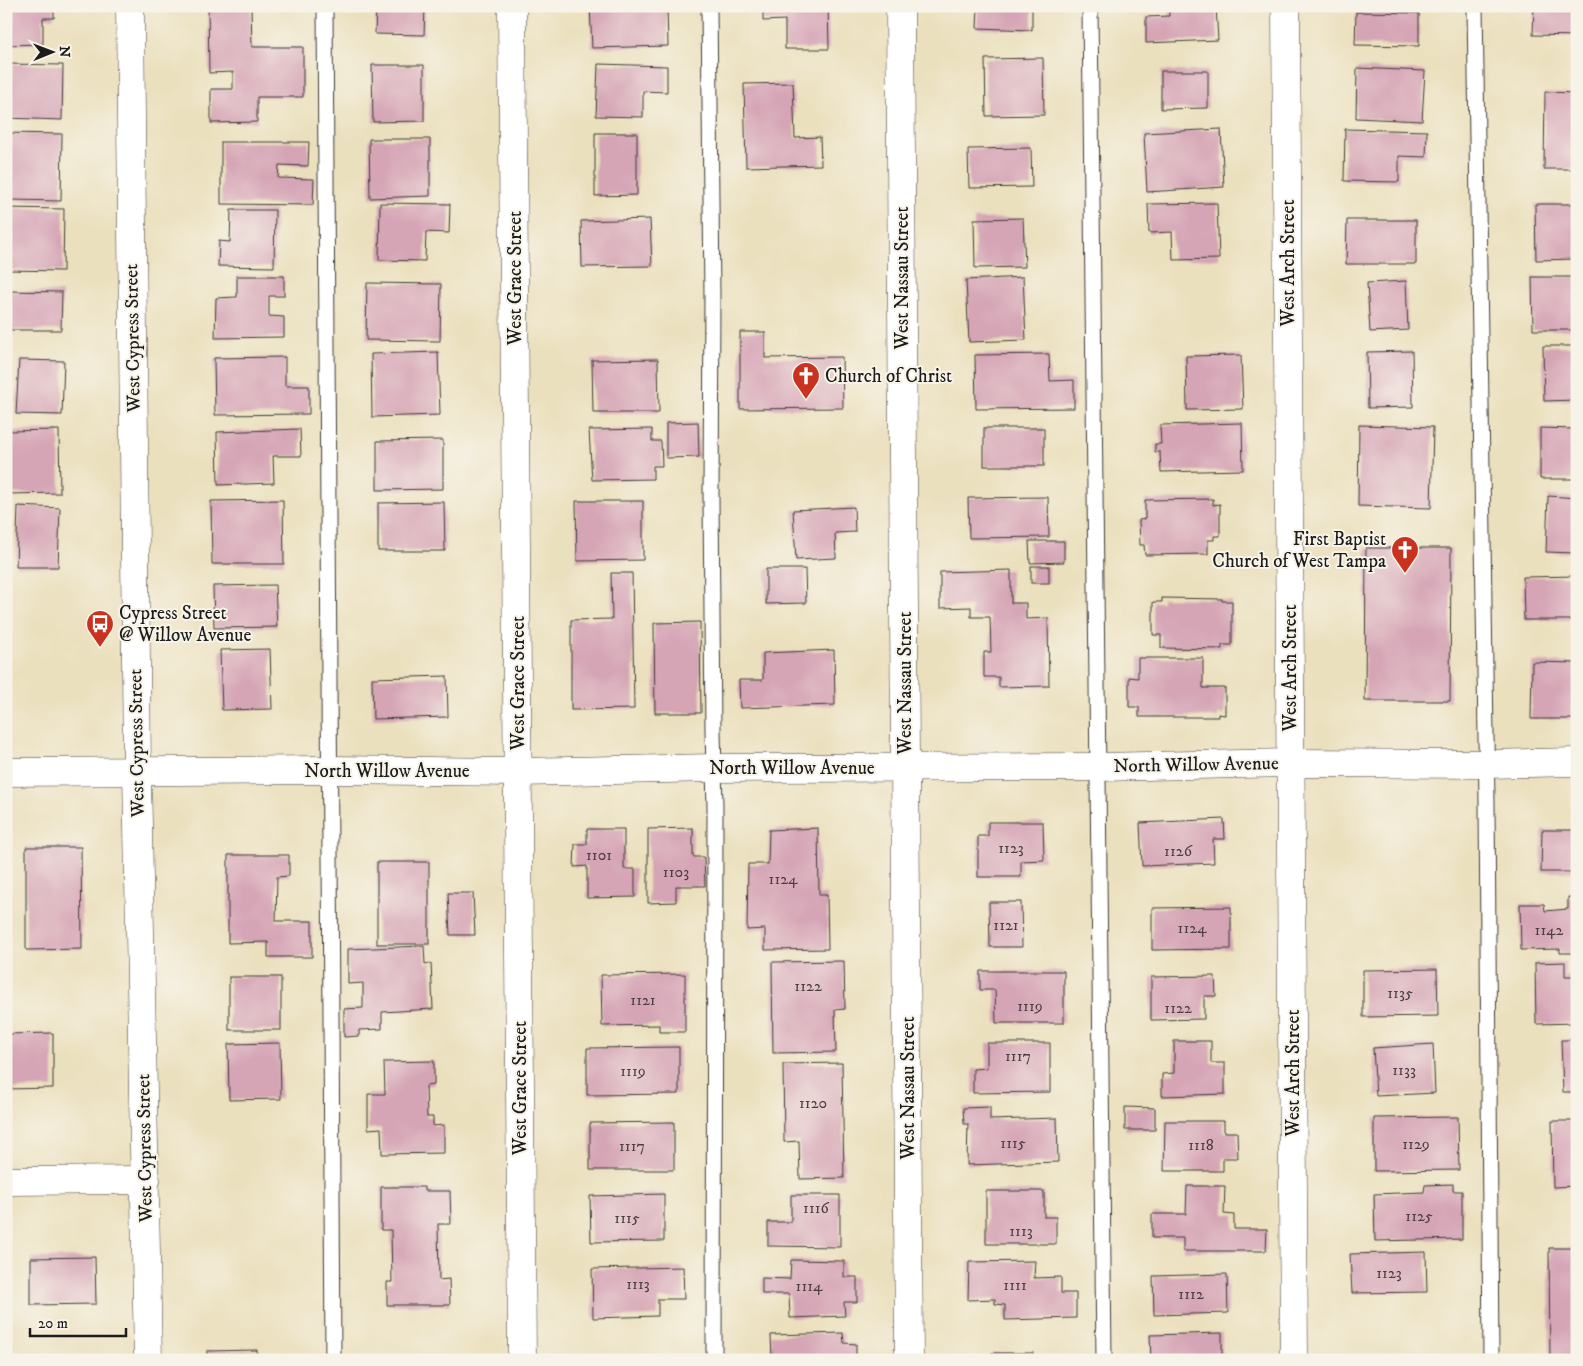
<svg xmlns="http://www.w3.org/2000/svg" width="1583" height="1366" font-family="'IM FELL DW Pica',serif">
<rect width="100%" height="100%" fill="#f7f3e8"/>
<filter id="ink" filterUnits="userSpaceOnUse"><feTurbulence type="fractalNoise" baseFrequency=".02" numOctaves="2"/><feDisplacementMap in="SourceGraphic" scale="10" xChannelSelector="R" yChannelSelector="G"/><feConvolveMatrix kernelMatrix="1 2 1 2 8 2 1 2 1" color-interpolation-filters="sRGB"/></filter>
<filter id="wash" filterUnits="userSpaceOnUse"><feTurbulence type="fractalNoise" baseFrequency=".0096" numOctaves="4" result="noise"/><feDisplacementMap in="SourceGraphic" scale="20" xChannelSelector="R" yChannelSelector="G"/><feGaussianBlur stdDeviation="1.12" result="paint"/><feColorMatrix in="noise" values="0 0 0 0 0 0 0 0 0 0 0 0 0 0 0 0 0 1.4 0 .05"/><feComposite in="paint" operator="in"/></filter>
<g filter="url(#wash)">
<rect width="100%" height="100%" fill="#ebe0be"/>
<g id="blocks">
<g fill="#d5a4b5">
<polygon points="6,6 54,6 54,18 43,18 43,44 6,45"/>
<polygon points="208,6 251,6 252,47 303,47 303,97 257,97 257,122 211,123 211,89 233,89 233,72 209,73"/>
<polygon points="376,6 425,6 424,35 375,34"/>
<polygon points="590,6 667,6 668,46 592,48"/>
<polygon points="763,6 828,6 829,49 785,49 785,20 763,21"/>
<polygon points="978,6 1032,6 1032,30 977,28"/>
<polygon points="1169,6 1216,6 1218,40 1146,43 1146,17 1169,16"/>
<polygon points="1534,6 1577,6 1577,36 1533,35"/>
<polygon points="1356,12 1419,13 1419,46 1355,45"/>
<polygon points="1043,58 1044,115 986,116 985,59"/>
<polygon points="6,64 63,65 62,120 6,118"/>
<polygon points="598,64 667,66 667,92 643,91 643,117 596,116"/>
<polygon points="372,65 424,65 424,121 373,122"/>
<polygon points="1357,68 1425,71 1422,121 1356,118"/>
<polygon points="1161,71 1208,71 1208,108 1161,109"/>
<polygon points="793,83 795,138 820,137 821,165 746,167 744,84"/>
<polygon points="1545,92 1577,93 1577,169 1544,169"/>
<polygon points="1221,129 1224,187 1147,192 1144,133"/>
<polygon points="1345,129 1427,131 1426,157 1399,156 1399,182 1344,181"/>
<polygon points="6,133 62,134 61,201 11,200 11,177 6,177"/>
<polygon points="595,133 637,133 637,195 595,196"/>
<polygon points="369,139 430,139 430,196 370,198"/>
<polygon points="221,142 309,142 308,166 279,165 278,178 314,179 313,205 221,204"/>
<polygon points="1031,148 1032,187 969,188 968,149"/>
<polygon points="380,203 450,204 449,233 426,232 425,261 379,260"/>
<polygon points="1217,203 1219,259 1173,260 1172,232 1149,233 1148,204"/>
<polygon points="1535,204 1577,204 1577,259 1536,260"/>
<polygon points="6,208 64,209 63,271 6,270"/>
<polygon points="231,210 275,210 274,267 218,266 219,241 230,242"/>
<polygon points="1023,218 1025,267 975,268 974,219"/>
<polygon points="650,219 652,266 582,267 581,221"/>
<polygon points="1347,220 1416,220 1416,264 1346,264"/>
<polygon points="237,276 284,276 284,296 269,296 269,316 284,317 284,337 215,338 216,298 237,297"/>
<polygon points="1023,277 1026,340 969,342 966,280"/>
<polygon points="1532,277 1577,277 1577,330 1533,330"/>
<polygon points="1406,281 1408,330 1370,332 1367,283"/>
<polygon points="367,283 441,284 440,341 366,340"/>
<polygon points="8,291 62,292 61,330 8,330"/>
<polygon points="740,332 765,332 765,358 842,357 843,408 740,409"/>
<polygon points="1543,346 1577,346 1577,400 1544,401"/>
<polygon points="1412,351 1413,407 1368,408 1367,352"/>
<polygon points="438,352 440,415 372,417 371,354"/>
<polygon points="1049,354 1050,381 1074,380 1074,408 976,409 975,355"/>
<polygon points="1241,355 1243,409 1187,410 1186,356"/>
<polygon points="285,357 285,386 309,386 309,414 215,415 214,358"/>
<polygon points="658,359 659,413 593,413 592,360"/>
<polygon points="19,360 64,361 62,415 16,414"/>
<polygon points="698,422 699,457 666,458 666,423"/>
<polygon points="1242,423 1243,470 1161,472 1160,452 1155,452 1155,444 1161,444 1160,425"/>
<polygon points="1359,425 1433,427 1431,508 1358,506"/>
<rect x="984" y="428" width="60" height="38"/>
<polygon points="1540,428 1577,429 1577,479 1540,479"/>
<polygon points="300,429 301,456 273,456 274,483 218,485 217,432"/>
<polygon points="652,429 652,441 661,441 662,466 653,466 653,479 592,480 589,430"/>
<polygon points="59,430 60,493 6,494 6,431"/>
<polygon points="443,440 443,489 377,490 377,441"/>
<polygon points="1548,496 1577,498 1577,553 1546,552"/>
<polygon points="1048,497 1049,537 969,538 968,498"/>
<polygon points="1213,499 1213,505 1220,504 1220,536 1214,536 1214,540 1208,540 1208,554 1145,555 1144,545 1140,545 1139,520 1145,519 1145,500"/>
<polygon points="283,500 284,564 212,564 211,501"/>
<polygon points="576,501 643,501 643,560 577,561"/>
<polygon points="444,502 445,551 378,551 378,503"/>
<polygon points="18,506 60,508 58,567 16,567"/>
<polygon points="854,507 855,532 835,533 836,558 796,560 793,510"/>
<polygon points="1029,541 1064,541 1064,562 1030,563"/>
<polygon points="1366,548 1451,548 1450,701 1365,701"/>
<rect x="1031" y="566" width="18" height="17"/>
<polygon points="766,569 805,569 806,603 766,604"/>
<polygon points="1011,570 1011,603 1026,603 1026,619 1048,618 1049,686 999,687 999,677 984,677 984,652 991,652 990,617 971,617 971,607 940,608 940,572"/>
<polygon points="611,573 632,573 634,709 571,710 571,620 612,619"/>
<polygon points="1577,576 1577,620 1524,620 1523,577"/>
<polygon points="275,585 277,627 214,628 213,586"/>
<polygon points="1162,598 1222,599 1222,601 1232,601 1232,645 1222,645 1222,649 1161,648 1161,635 1153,635 1153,602 1162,602"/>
<polygon points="700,622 701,713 655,713 654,623"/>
<polygon points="270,649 272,709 222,710 220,650"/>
<polygon points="834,650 835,705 740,708 739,680 763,680 763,653"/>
<polygon points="1138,658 1203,658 1203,688 1225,688 1225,715 1218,714 1218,717 1139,717 1139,707 1129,707 1129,677 1138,678"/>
<polygon points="1532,662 1577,663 1577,719 1531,719"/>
<polygon points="447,676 448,717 373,719 372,678"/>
<polygon points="1224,819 1225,839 1213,839 1214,863 1142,866 1140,823"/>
<polygon points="988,822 1043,822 1044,860 1021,861 1021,877 978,877 978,836 988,836"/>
<polygon points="693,828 693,857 704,857 705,886 676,886 676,902 648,903 648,829"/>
<polygon points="818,828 819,895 827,895 828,949 765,950 765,929 747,930 748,864 768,864 769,830"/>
<polygon points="587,829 624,829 624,869 635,869 635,897 587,898 587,866 574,867 575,844 587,844"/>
<polygon points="1542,830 1577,830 1577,872 1541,872"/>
<polygon points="26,847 81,847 82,949 26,950"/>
<polygon points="228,855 289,855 289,876 277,877 276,921 312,921 312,957 268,957 268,942 228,943"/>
<rect x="377" y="862" width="52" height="82"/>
<polygon points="448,893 473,893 475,935 450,935"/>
<polygon points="1568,897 1577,897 1577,953 1560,953 1560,949 1521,950 1520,904 1544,904 1545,911 1568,909"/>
<polygon points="989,902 1021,902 1022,947 990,947"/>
<polygon points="1231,907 1231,949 1152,950 1152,908"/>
<polygon points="424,946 425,964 431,963 433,1009 382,1012 382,1029 359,1030 359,1036 344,1037 344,1009 363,1008 363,983 348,984 348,949"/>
<polygon points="844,961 845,1009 835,1010 836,1052 773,1053 772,962"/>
<polygon points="1565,962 1565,976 1577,976 1577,1023 1536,1024 1535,963"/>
<polygon points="1437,969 1438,1016 1363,1017 1363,970"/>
<polygon points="980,971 1064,971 1064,1023 996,1023 995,990 980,990"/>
<polygon points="685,974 685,1032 659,1032 659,1025 602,1026 601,975"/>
<polygon points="1215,976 1216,996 1204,996 1204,1019 1151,1020 1151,977"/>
<rect x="229" y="977" width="52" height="53"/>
<polygon points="53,1033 53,1088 6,1089 6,1034"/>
<polygon points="1561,1040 1577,1040 1577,1092 1563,1092"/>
<polygon points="1174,1041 1211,1041 1211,1063 1225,1063 1225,1094 1162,1096 1162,1074 1174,1073"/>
<polygon points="280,1043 281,1099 229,1100 228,1044"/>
<polygon points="987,1043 1050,1043 1050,1092 973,1093 973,1069 987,1068"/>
<polygon points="1433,1044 1435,1093 1376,1096 1373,1048"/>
<polygon points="679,1047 679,1094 587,1095 587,1048"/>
<polygon points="434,1061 434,1085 426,1086 427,1117 433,1117 433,1126 444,1125 444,1153 382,1154 381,1128 368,1129 368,1094 385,1094 384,1062"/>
<polygon points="842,1063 844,1178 800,1179 799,1141 784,1142 783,1064"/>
<polygon points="990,1107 990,1120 1057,1118 1058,1162 967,1165 968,1124 964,1124 963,1108"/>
<polygon points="1125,1107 1155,1108 1155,1130 1125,1130"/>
<polygon points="1458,1117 1459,1170 1374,1171 1374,1118"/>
<polygon points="1165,1121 1224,1121 1224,1132 1237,1132 1238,1158 1223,1158 1223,1171 1164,1171"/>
<polygon points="1552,1121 1577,1121 1577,1186 1553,1187"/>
<polygon points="674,1122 674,1170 590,1170 590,1123"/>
<polygon points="1453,1184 1453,1191 1462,1191 1462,1239 1375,1241 1374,1194 1424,1192 1425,1185"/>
<polygon points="1187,1186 1225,1186 1224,1214 1234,1215 1234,1229 1267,1229 1266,1251 1183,1251 1183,1238 1152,1238 1152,1214 1186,1214"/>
<polygon points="381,1187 424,1187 424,1191 450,1191 451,1224 438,1224 439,1280 449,1279 450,1305 387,1305 387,1282 392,1282 391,1230 381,1230"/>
<polygon points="986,1191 1044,1191 1044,1217 1056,1217 1056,1244 986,1244"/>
<polygon points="664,1194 664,1241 591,1242 590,1196"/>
<polygon points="791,1195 840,1195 840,1247 768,1246 768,1222 791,1222"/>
<polygon points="1549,1248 1577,1248 1577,1360 1550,1360"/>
<polygon points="1426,1252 1427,1292 1352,1293 1350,1254"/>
<polygon points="95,1257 96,1304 31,1305 31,1258"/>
<polygon points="791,1260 844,1261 844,1277 857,1277 857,1302 844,1302 845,1316 790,1318 789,1294 762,1294 762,1278 790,1279"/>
<polygon points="1035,1261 1034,1278 1061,1277 1061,1293 1076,1293 1076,1318 1005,1320 1005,1305 995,1304 995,1299 968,1300 969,1262"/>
<polygon points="683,1267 684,1299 658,1299 658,1316 593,1318 592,1269"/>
<polygon points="1227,1274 1228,1313 1154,1315 1153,1276"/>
<polygon points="843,1333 844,1343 856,1344 856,1360 772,1360 771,1335"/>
<polygon points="1222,1333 1222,1360 1151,1360 1150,1335"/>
<polygon points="257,1350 257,1360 207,1360 207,1351"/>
<rect x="992" y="1353" width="41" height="7"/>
</g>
</g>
</g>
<g filter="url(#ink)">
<use href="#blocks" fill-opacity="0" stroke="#3b3934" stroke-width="1"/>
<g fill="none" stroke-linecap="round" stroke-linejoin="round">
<defs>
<g id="lane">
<polyline points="325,6 333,1360"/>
<polyline points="709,6 712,296 711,497 713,731 715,806 714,1360"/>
<polyline points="1090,6 1104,1360"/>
<polyline points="1475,6 1487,802 1491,1360"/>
</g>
<g id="street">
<polyline points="512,6 522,1360"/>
<polyline points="900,6 909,1360"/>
<polyline points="1286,6 1294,1360"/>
<polyline points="6,1181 146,1180"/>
</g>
<g id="secondary">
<polyline points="130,6 137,772 148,1360"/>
<polyline points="6,772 329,770 519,772 714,768 1098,767 1291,763 1487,764 1577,762"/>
</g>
</defs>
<use href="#lane" stroke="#3b3934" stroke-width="17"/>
<use href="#street" stroke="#3b3934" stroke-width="29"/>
<use href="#secondary" stroke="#3b3934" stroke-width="29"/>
<use href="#lane" stroke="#fff" stroke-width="15"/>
<use href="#street" stroke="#fff" stroke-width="28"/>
<use href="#secondary" stroke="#fff" stroke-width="28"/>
</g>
</g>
<defs>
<symbol id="church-pin" viewBox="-11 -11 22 30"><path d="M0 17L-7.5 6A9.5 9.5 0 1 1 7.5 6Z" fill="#c8321e" stroke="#f7f3e8"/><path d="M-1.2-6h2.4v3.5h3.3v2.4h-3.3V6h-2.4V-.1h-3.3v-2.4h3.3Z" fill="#fff"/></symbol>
<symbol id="bus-pin" viewBox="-11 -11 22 30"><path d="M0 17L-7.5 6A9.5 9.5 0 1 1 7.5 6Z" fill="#c8321e" stroke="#f7f3e8"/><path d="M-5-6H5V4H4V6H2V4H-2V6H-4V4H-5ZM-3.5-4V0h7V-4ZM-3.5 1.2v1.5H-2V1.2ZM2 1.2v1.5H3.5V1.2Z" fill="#fff"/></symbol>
</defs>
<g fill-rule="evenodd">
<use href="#church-pin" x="790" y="360" width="32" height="43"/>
<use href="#church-pin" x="1389" y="534" width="32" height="43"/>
<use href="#bus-pin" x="84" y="608" width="32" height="43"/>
</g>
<g text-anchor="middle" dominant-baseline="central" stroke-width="4" stroke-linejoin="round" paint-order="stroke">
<g font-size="16" fill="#4a3e42">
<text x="1011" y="848">1123</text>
<text x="1178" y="851">1126</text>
<text x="599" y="855">1101</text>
<text x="676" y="872">1103</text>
<text x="783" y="879">1124</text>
<text x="1006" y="925">1121</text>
<text x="1192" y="928">1124</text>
<text x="1549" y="930">1142</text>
<text x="808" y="986">1122</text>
<text x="1400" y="993">1135</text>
<text x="643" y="1000">1121</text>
<text x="1030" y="1006">1119</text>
<text x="1178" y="1008">1122</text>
<text x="1018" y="1056">1117</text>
<text x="1404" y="1070">1133</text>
<text x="633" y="1071">1119</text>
<text x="813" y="1103">1120</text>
<text x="1013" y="1143">1115</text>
<text x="1416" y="1144">1129</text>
<text x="1201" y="1145">1118</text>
<text x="632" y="1146">1117</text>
<text x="816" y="1208">1116</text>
<text x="1419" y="1216">1125</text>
<text x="627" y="1218">1115</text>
<text x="1021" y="1231">1113</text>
<text x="1389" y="1273">1123</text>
<text x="638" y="1284">1113</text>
<text x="1015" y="1285">1111</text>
<text x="809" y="1286">1114</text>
<text x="1191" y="1294">1112</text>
</g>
<g font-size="19" fill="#1c1c1c" stroke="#f7f3e8">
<text transform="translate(1288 263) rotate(-90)">West Arch Street</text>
<text transform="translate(515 278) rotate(-90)">West Grace Street</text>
<text transform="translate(902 278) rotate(-90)">West Nassau Street</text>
<text transform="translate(133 338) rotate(-91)">West Cypress Street</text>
<text transform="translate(1290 668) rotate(-90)">West Arch Street</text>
<text transform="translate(518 683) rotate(-90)">West Grace Street</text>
<text transform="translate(905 683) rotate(-90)">West Nassau Street</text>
<text transform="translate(137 743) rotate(-91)">West Cypress Street</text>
<text transform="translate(1196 765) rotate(-1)">North Willow Avenue</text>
<text x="792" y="768">North Willow Avenue</text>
<text x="387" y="771">North Willow Avenue</text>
<text transform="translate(1293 1073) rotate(-90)">West Arch Street</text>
<text transform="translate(520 1088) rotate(-90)">West Grace Street</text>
<text transform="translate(908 1088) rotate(-90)">West Nassau Street</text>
<text transform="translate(145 1148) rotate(-91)">West Cypress Street</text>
</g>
<g font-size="19" fill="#1c1c1c" stroke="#f7f3e8" text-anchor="start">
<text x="825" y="376">Church of Christ</text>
<text x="1386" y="539" text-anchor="end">First Baptist<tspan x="1386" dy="22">Church of West Tampa</tspan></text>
<text x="119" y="613">Cypress Street<tspan x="119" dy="22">@ Willow Avenue</tspan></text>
</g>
</g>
<rect width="1583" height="1366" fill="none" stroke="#f7f3e8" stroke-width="25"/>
<g transform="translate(52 52) rotate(89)" stroke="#f7f3e8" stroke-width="4" paint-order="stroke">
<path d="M0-4L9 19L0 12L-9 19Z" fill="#1c1c1c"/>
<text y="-8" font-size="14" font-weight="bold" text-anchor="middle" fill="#1c1c1c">N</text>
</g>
<path d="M30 1328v8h96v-8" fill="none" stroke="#1c1c1c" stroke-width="2.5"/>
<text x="38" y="1328" font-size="15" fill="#1c1c1c" stroke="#f7f3e8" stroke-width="4" paint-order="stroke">20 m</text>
</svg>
